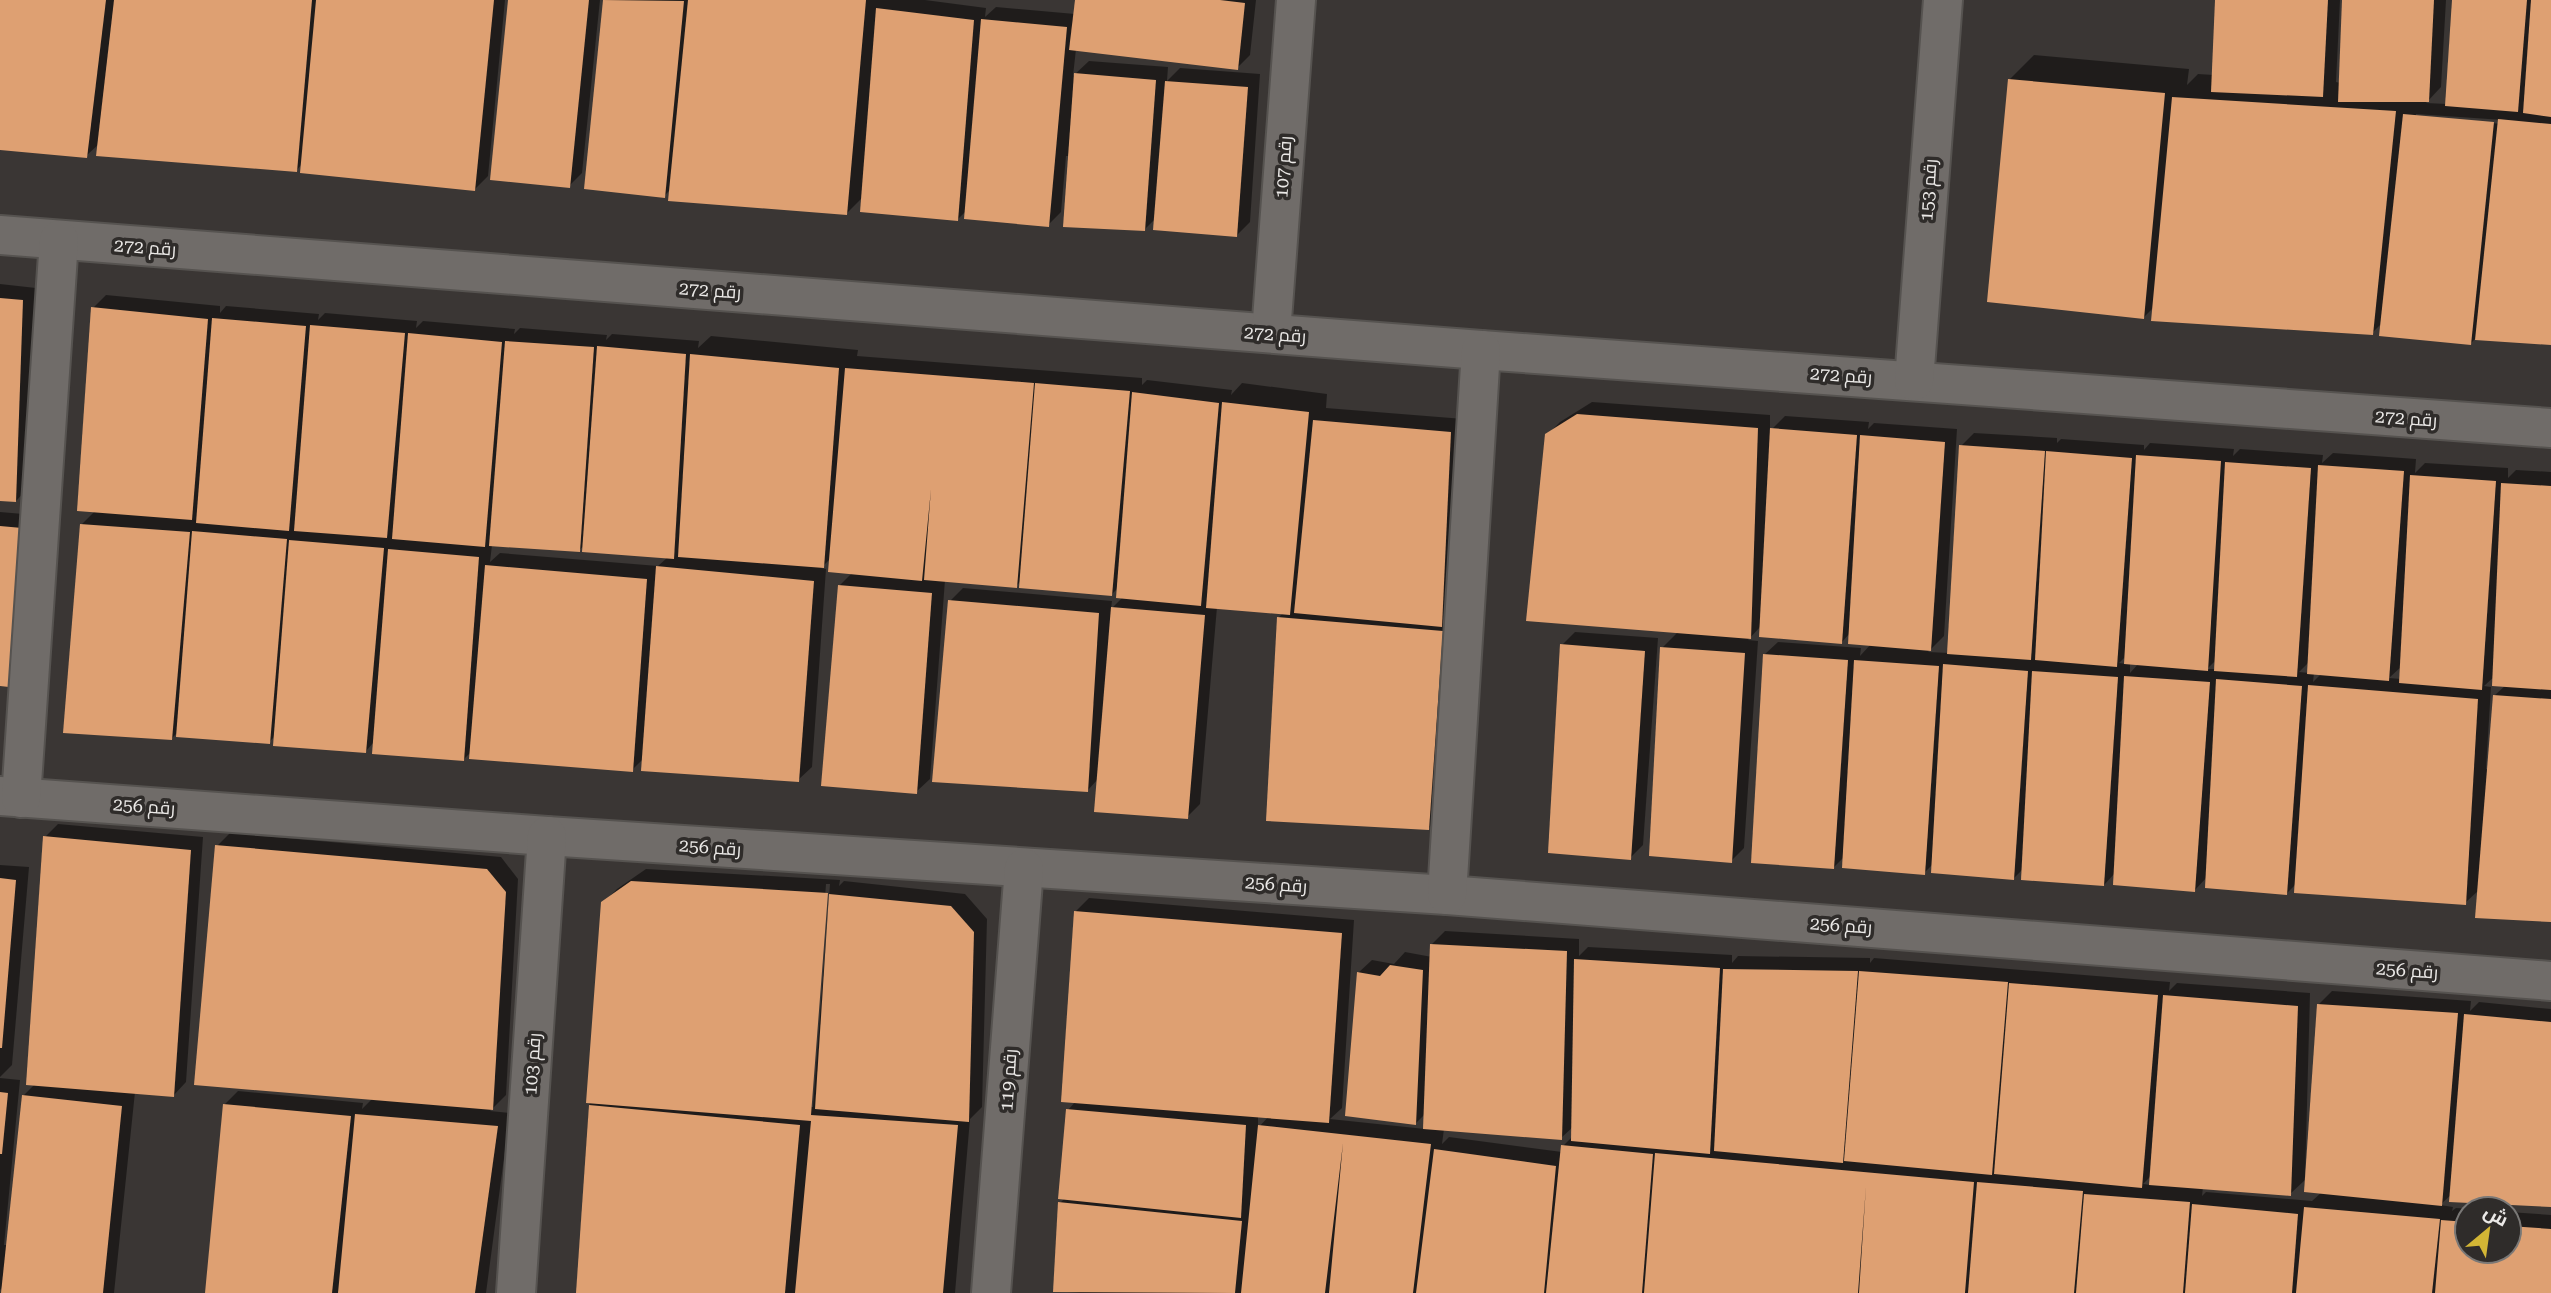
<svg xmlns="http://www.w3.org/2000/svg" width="2551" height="1293" font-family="'Roboto Serif',Cairo,serif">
<rect width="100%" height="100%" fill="#3a3634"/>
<g fill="#0007" fill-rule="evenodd">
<polygon points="0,0 505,0 488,176 475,189 302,164 296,171 100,143 86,156 0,149"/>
<polygon points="510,0 600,0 582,173 569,186"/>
<polygon points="605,0 925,0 986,8 985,17 996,7 1075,14 1076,0 1256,0 1250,55 1237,68 1076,49 1073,76 1089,61 1168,67 1167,81 1180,68 1260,74 1250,222 1237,235 1156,218 1144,230 1070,156 1066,156 1061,212 1048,225 967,210 957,220 863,197 847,213 671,189 664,196 586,188"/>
<path d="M 2217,0 L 2340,0 L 2336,82 L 2340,83 L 2344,0 L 2446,0 L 2441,87 L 2426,103 L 2447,104 L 2454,0 L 2551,0 L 2551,343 L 2475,339 L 2470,344 L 2383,322 L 2372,333 L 2154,307 L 2144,317 L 2010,79 L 2034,55 L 2189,69 L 2187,85 L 2198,74 L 2214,75 ZM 2416,114 L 2503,120 L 2503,124 L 2416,117 Z"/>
<polygon points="0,284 36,288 29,487 16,501 0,500"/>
<path d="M 106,295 L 220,306 L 220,313 L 226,306 L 319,314 L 318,320 L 325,313 L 417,321 L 416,328 L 423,321 L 515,329 L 514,334 L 520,328 L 607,335 L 606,340 L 612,334 L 699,341 L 698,348 L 711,336 L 858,350 L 857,356 L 1142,378 L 1142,385 L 1147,380 L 1232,390 L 1231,395 L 1242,383 L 1327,394 L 1326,408 L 1464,419 L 1441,815 L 1428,829 L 1278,618 L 1283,613 L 1217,607 L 1200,804 L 1187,817 L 1098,779 L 1088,790 L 950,601 L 963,588 L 1112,601 L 1111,609 L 1123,597 L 1119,587 L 1112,594 L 1021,581 L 1016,586 L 945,580 L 930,779 L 916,792 L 839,586 L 853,572 L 831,558 L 821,568 L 826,569 L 812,767 L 798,780 L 643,759 L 632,770 L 471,752 L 464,759 L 374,742 L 366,751 L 275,736 L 269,742 L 178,732 L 172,738 L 82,524 L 95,511 L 93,308 ZM 492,545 L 579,550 L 584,546 L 668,557 L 658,566 L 500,553 L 490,562 Z"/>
<path d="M 1592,402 L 1770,415 L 1770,431 L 1785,416 L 1869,422 L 1868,429 L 1874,423 L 1957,429 L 1944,636 L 1928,652 L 1949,653 L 1961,446 L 1974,433 L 2057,438 L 2057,443 L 2061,439 L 2144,445 L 2144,450 L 2150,443 L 2234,449 L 2233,456 L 2240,449 L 2323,455 L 2322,463 L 2333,453 L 2416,459 L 2415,473 L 2425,463 L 2508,468 L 2508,478 L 2516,470 L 2551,472 L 2551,921 L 2479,890 L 2465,903 L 2296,884 L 2287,893 L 2207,877 L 2195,890 L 2115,873 L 2104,885 L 2023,869 L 2014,878 L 1933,864 L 1924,873 L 1845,856 L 1833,868 L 1764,655 L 1778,642 L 1861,648 L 1860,656 L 1871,644 L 1850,633 L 1842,642 L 1761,626 L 1748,640 L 1758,641 L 1744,848 L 1731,861 L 1662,648 L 1678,632 L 1547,435 L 1560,422 ZM 2126,656 L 2126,664 L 2119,663 ZM 2216,660 L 2216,669 L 2207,669 ZM 2130,662 L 2139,663 L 2130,673 ZM 2309,662 L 2309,673 L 2299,672 ZM 2402,666 L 2401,679 L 2389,678 ZM 2314,673 L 2322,673 L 2313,682 ZM 2495,676 L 2506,685 L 2495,695 L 2489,770 L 2486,769 L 2491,687 L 2484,686 Z"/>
<polygon points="0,512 35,515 22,672 8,685 0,684"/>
<polygon points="1575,632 1658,638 1643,845 1630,858 1562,645"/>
<polygon points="58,824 203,837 186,1082 173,1096 135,1092 114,1293 3,1293 4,1286 0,1290 0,1078 20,1080 4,1245 8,1245 23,1096 35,1084 45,837"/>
<polygon points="230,833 501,857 518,879 506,1095 490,1111 510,1113 486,1293 207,1293 225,1104 238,1091 363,1103 362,1109 373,1098 217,846"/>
<polygon points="0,865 29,867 12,1065 0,1077"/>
<path d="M 646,869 L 840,880 L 839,886 L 844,881 L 965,894 L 987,919 L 982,1107 L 970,1119 L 955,1293 L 577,1293 L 603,903 L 617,889 ZM 826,884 L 830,884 L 813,1107 L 810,1107 Z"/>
<path d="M 1089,898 L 1354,920 L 1342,1108 L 1330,1119 L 1425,1129 L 1426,1113 L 1416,1123 L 1358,973 L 1372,960 L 1394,964 L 1405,952 L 1432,957 L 1432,944 L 1445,931 L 1579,939 L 1579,956 L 1588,947 L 1732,955 L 1732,963 L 1738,956 L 1870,958 L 1870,963 L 1874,958 L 2170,982 L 2169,991 L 2177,983 L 2310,993 L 2305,1180 L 2290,1194 L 2203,1187 L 2202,1196 L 2206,1192 L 2312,1201 L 2322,1192 L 2319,1004 L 2332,991 L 2471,1001 L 2470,1011 L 2479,1002 L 2551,1009 L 2551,1205 L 2452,1194 L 2440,1205 L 2453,1207 L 2452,1211 L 2456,1208 L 2474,1209 L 2467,1209 L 2467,1251 L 2509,1251 L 2509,1212 L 2551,1215 L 2551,1293 L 1081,1293 L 1054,1291 L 1060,1203 L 1065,1198 L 1068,1110 L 1076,1101 L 1076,911 ZM 1258,1115 L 1269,1116 L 1258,1128 ZM 1573,1127 L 1573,1136 L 1563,1146 L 1562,1152 L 1449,1137 L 1442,1144 L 1444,1129 L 1561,1138 ZM 2151,1176 L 2151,1185 L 2143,1184 Z"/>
</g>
<g fill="#dea072">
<polygon points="0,0 106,0 87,158 0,150"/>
<polygon points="114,0 312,0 297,172 96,156"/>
<polygon points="316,0 494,0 475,191 300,173"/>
<polygon points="508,0 589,0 570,188 490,180"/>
<polygon points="603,0 684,1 665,198 584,189"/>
<polygon points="688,0 866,0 847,215 668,201"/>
<polygon points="1075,0 1220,0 1245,3 1238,70 1069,50"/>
<polygon points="2215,0 2328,0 2323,97 2211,92"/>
<polygon points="2342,0 2434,0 2429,102 2338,102"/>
<polygon points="2452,0 2527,0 2518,112 2445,106"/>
<polygon points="2531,0 2551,0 2551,117 2523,113"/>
<polygon points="876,8 974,20 958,221 860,212"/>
<polygon points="981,19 1067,27 1049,227 964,219"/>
<polygon points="1074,73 1156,80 1145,231 1063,227"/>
<polygon points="2008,79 2165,93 2144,319 1987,302"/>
<polygon points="1165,81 1248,87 1237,237 1153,230"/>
<polygon points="2172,97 2396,111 2373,335 2151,321"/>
<polygon points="2403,114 2494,122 2471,345 2379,336"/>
<polygon points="2498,119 2551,124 2551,345 2475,340"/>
<polygon points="0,298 23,300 16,502 0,501"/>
<polygon points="91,307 208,319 192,520 77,511"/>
<polygon points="212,318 306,326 289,531 196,523"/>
<polygon points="310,325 405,333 387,538 294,531"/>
<polygon points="408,333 502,342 485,547 392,539"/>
<polygon points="505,341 594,347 580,552 489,546"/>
<polygon points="597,346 686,354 674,559 582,552"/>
<polygon points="690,354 839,368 824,568 678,557"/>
<polygon points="845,368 1034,383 1017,588 924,580 931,489 922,581 828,572"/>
<polygon points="1035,383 1130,391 1112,596 1019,588"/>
<polygon points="1132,392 1219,403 1201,606 1116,598"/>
<polygon points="1222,402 1309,412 1290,615 1206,608"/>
<polygon points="1577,414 1758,428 1751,639 1526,621 1545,434"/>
<polygon points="1313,420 1451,432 1442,627 1294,613"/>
<polygon points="1770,428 1857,435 1842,644 1759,637"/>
<polygon points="1860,435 1945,442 1931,651 1848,644"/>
<polygon points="1959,445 2045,451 2031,660 1947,654"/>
<polygon points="2046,451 2132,458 2117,667 2035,660"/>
<polygon points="2136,455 2221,461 2208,671 2124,664"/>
<polygon points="2225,462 2311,468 2297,677 2214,671"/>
<polygon points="2318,465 2404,471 2389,681 2307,674"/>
<polygon points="2410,475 2496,481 2482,690 2399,683"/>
<polygon points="2501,483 2551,486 2551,690 2492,686"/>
<polygon points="80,524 190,532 172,740 63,733"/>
<polygon points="0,526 22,528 9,687 0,686"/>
<polygon points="192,531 287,539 270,744 176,737"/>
<polygon points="289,540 384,548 366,753 273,746"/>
<polygon points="388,549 479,557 464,761 372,754"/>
<polygon points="485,565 647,579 633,772 469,759"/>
<polygon points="656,566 814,581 799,782 641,771"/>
<polygon points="838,585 932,593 917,794 821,786"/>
<polygon points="948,600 1099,613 1088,792 932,782"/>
<polygon points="1111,607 1205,615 1188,819 1094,812"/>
<polygon points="1277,617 1443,631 1429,830 1266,821"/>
<polygon points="1560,644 1645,651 1631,860 1548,853"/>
<polygon points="1660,647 1745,653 1732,863 1649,856"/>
<polygon points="1763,654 1848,660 1834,869 1751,863"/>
<polygon points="1854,660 1939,666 1925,875 1842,868"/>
<polygon points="1943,664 2028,671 2014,880 1931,873"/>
<polygon points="2032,671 2118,677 2104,886 2021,880"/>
<polygon points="2124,676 2210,682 2195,892 2113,885"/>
<polygon points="2216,679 2302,686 2287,895 2205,888"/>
<polygon points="2308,685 2478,699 2466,905 2294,893"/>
<polygon points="2493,695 2551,699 2551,922 2475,918"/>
<polygon points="43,836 191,850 174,1097 26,1085"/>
<polygon points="215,845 487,869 506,892 493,1110 194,1085"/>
<polygon points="0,878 16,880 2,1048 0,1048"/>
<polygon points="631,881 828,893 811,1115 958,1125 943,1293 795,1293 811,1121 586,1103 601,902"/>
<polygon points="829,894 951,906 974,932 969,1122 815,1109"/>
<polygon points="1074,911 1342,933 1329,1123 1061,1102"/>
<polygon points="1430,944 1567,951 1562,1140 1423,1129"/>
<polygon points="1574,959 1720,968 1710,1154 1571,1141"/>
<polygon points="1390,965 1423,970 1416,1125 1345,1116 1357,972 1380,976"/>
<polygon points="1723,969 1858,971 1843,1163 1714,1151"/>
<polygon points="1859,971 2008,982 1992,1175 1844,1161"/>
<polygon points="2009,983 2158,995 2142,1188 1994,1174"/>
<polygon points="2163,995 2298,1006 2291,1196 2149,1185"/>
<polygon points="2317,1004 2458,1013 2442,1206 2304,1192"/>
<polygon points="2464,1014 2551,1022 2551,1207 2449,1202"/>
<polygon points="0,1092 8,1093 2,1154 0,1154"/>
<polygon points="22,1095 122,1106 103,1293 1,1293"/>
<polygon points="223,1104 351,1116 332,1293 205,1293"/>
<polygon points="589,1105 800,1125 785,1293 576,1293"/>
<polygon points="1066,1109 1246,1125 1241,1218 1058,1199"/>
<polygon points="355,1114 498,1126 475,1293 338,1293"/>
<polygon points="1258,1125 1431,1144 1413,1293 1329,1293 1343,1143 1325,1293 1241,1293"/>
<polygon points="1561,1145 1653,1154 1642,1293 1546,1293"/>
<polygon points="1434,1149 1556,1166 1544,1293 1416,1293"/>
<polygon points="1655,1153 1974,1182 1965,1293 1859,1293 1866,1186 1858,1293 1644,1293"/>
<polygon points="1977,1182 2083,1191 2074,1293 1968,1293"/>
<polygon points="2084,1194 2190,1202 2183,1293 2076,1293"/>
<polygon points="1058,1202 1242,1221 1235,1293 1053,1292"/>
<polygon points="2192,1204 2298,1214 2292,1293 2185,1293"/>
<polygon points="2304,1207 2440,1219 2432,1293 2296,1293"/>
<polygon points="2441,1220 2467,1222 2467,1251 2509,1251 2509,1226 2551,1229 2551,1293 2435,1293"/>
</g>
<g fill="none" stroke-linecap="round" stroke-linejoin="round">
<defs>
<g id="minor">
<polyline points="0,235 1481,350 2551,428"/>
<polyline points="1271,333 1296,0"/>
<polyline points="1914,381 1943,0"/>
<polyline points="0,796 547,836 1447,895 2551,981"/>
<polyline points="21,798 59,240"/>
<polyline points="1447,895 1481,350"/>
<polyline points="516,1293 547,836"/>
<polyline points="991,1293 1024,868"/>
</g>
</defs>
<use href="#minor" stroke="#565350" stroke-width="42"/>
<use href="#minor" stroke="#706c69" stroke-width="38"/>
</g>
<g text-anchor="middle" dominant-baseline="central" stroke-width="7" stroke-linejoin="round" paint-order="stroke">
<g font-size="18" fill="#ebe9e7" stroke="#2f2c2a">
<text transform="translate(1283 167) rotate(-86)">رقم 107</text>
<text transform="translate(1928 190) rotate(-86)">رقم 153</text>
<text transform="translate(145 247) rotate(4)">رقم 272</text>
<text transform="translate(710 290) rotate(4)">رقم 272</text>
<text transform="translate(1275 334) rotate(4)">رقم 272</text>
<text transform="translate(1841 375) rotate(4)">رقم 272</text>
<text transform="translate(2406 418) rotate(4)">رقم 272</text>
<text transform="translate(144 806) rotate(4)">رقم 256</text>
<text transform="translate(710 847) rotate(4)">رقم 256</text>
<text transform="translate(1276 884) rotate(4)">رقم 256</text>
<text transform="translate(1841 925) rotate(4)">رقم 256</text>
<text transform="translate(2407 970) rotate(4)">رقم 256</text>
<text transform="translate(532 1064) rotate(-86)">رقم 103</text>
<text transform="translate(1008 1080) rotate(-86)">رقم 119</text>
</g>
</g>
<g transform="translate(2488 1230) rotate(29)"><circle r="33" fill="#2f2c2a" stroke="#7a7876" stroke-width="2"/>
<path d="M0-5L12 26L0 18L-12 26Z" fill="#d3b635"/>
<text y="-10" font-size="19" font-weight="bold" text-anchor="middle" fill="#ebe9e7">ش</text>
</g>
</svg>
